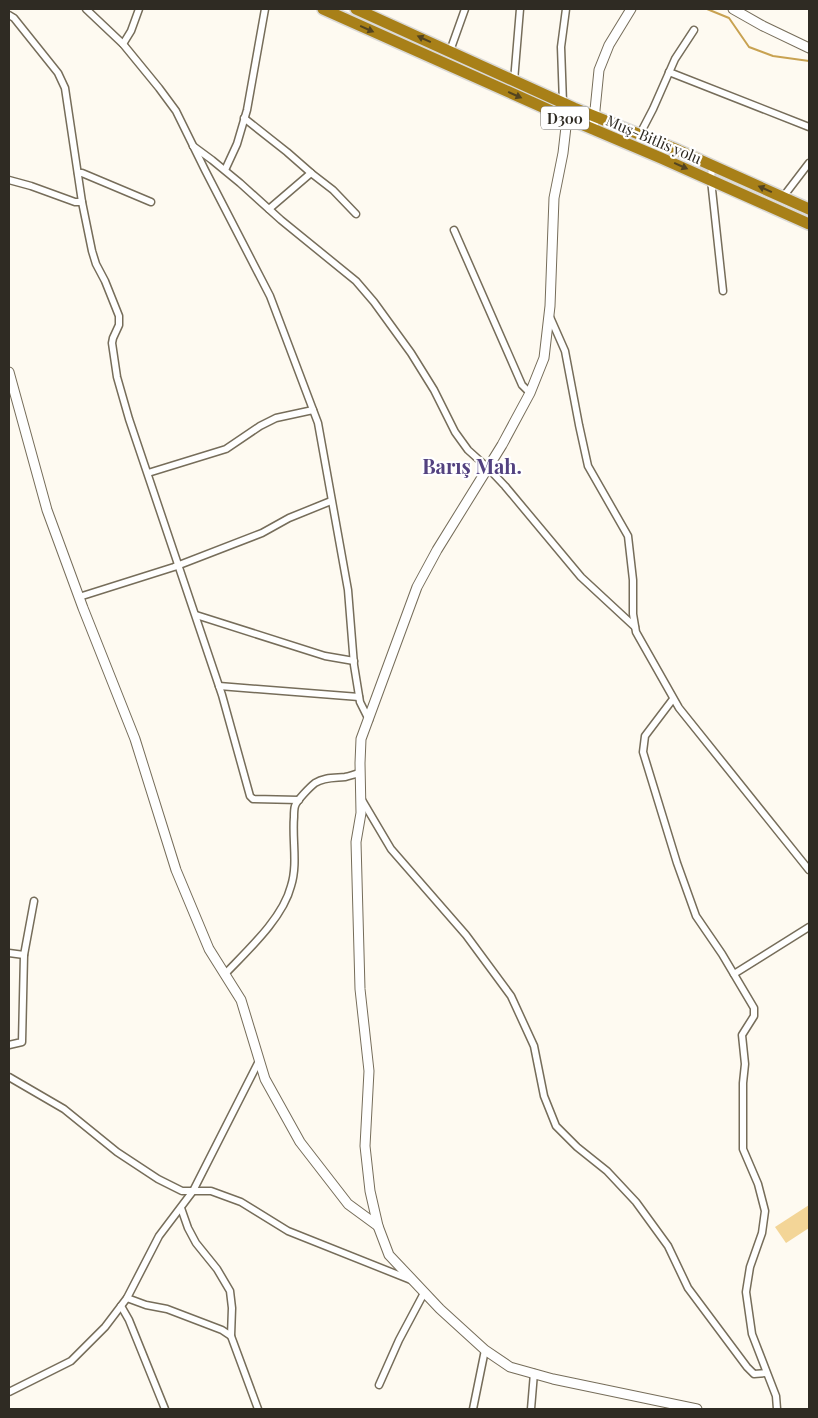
<svg xmlns="http://www.w3.org/2000/svg" width="818" height="1418" font-family="'Playfair Display',serif">
<rect width="100%" height="100%" fill="#fefaf1"/>
<polygon fill="#f3d597" points="809,1205 809,1228 786,1243 775,1227"/>
<g fill="none" stroke-linecap="round" stroke-linejoin="round">
<polyline stroke="#c8a251" stroke-width="2" points="707,9 729,18 749,47 773,56 809,61"/>
<defs>
<g id="street">
<polyline points="86,9 123,44 159,88 176,111 205,170 270,296 318,423 348,590 354,665 360,702 369,720"/>
<polyline points="9,15 14,18 58,73 65,88 82,202 92,251 96,264 105,281 119,316 119,325 113,338 112,343 117,377 129,419 222,695 250,796 253,799 299,800"/>
<polyline points="123,44 131,31 139,9"/>
<polyline points="450,51 465,9"/>
<polyline points="669,72 809,127"/>
<polyline points="514,81 520,9"/>
<polyline points="563,103 561,47 566,9"/>
<polyline points="244,118 287,152 311,173 333,190 356,214"/>
<polyline points="640,134 653,109 675,59 694,30"/>
<polyline points="193,146 212,160 240,183 281,220 356,281 374,302 411,353 434,390 455,432 468,450 488,468 505,486 581,577 635,627"/>
<polyline points="712,165 711,180 723,291"/>
<polyline points="225,170 237,144 247,110 265,9"/>
<polyline points="78,173 82,173 151,202"/>
<polyline points="9,180 31,186 75,202 82,202"/>
<polyline points="783,197 809,163"/>
<polyline points="269,209 311,173"/>
<polyline points="454,230 522,385 530,393"/>
<polyline points="550,317 565,351 579,425 588,466 628,536 633,580 633,614 636,632 679,708 809,870"/>
<polyline points="148,473 226,449 260,426 276,418 313,410"/>
<polyline points="79,597 174,567 262,533 289,518 331,501"/>
<polyline points="196,615 325,656 354,661"/>
<polyline points="219,686 359,697"/>
<polyline points="673,699 645,736 643,752 677,863 696,916 722,954 754,1008 754,1016 742,1035 745,1064 743,1083 743,1149 758,1184 765,1211 762,1233 750,1267 746,1292 752,1334 776,1396 777,1409"/>
<polyline points="362,800 391,849 466,935 511,996 534,1046 544,1096 556,1126 577,1147 607,1171 636,1202 668,1246 688,1288 747,1367 754,1374 766,1373"/>
<polyline points="9,953 24,955"/>
<path d="M 225,974 C 248,950 283,918 291,886 C 298,864 292,840 294,817 C 294,814 294,809 295,806 C 297,800 310,787 315,783 C 324,777 335,778 345,777 C 350,776 355,774 360,773"/>
<polyline points="734,974 809,927"/>
<polyline points="9,1045 22,1042 24,955 34,901"/>
<polyline points="9,1077 64,1109 117,1152 158,1179 182,1191 211,1191 241,1202 288,1231 411,1280"/>
<polyline points="181,1208 188,1228 196,1243 217,1269 230,1291 232,1308 231,1336 258,1409"/>
<polyline points="127,1298 146,1305 167,1309 222,1330 231,1336"/>
<polyline points="121,1306 129,1320 165,1409"/>
<polyline points="379,1385 399,1340 424,1293"/>
<polyline points="9,1392 71,1361 105,1327 127,1298 159,1236 193,1191 259,1061"/>
<polyline points="473,1409 485,1350"/>
<polyline points="531,1409 534,1373"/>
</g>
<g id="secondary">
<polyline points="733,9 763,26 809,48"/>
<polyline points="570,114 567,118 563,153 554,198 550,306 544,358 530,393 502,445 437,550 417,587 361,739 360,763 361,813 356,842 360,989 369,1071 365,1146 370,1191 378,1226 389,1255 440,1309 485,1350 510,1367 553,1379 697,1409"/>
<polyline points="593,130 599,70 609,45 631,9"/>
<polyline points="9,372 47,510 83,608 135,739 176,870 209,949 241,1000 265,1079 300,1142 348,1204 378,1226"/>
</g>
<g id="highway">
<polyline points="323,9 567,118 661,158 809,224"/>
<polyline points="356,9 574,108 673,148 809,209"/>
</g>
</defs>
<use href="#street" stroke="#766d5a" stroke-width="9"/>
<use href="#secondary" stroke="#766d5a" stroke-width="11"/>
<use href="#highway" stroke="#dad9d7" stroke-width="14"/>
<use href="#street" stroke="#fff" stroke-width="6"/>
<use href="#secondary" stroke="#fff" stroke-width="9"/>
<use href="#highway" stroke="#a88018" stroke-width="11"/>
</g>
<defs><path id="oneway-solid" d="M-6-.8H1V-3.2L6.5 0L1 3.2V.8H-6Z" transform="scale(1.25)"/></defs>
<g fill="#534420">
<use href="#oneway-solid" transform="translate(367 29) rotate(24)"/>
<use href="#oneway-solid" transform="translate(424 39) rotate(-155)"/>
<use href="#oneway-solid" transform="translate(515 95) rotate(24)"/>
<use href="#oneway-solid" transform="translate(681 166) rotate(24)"/>
<use href="#oneway-solid" transform="translate(765 189) rotate(-156)"/>
</g>
<g text-anchor="middle" dominant-baseline="central" stroke-width="4.5" stroke-linejoin="round" paint-order="stroke">
<rect fill="#fff" stroke="#6d6b65" stroke-width="1" x="541" y="106.5" width="48" height="23" rx="4"/>
<g font-size="14" font-weight="bold" fill="#2f2b23">
<text x="565" y="118">D300</text>
</g>
<g font-size="15" fill="#2f2b23" stroke="#fff">
<text transform="translate(654 139) rotate(23)">Muş-Bitlis yolu</text>
</g>
<g font-size="20" font-weight="bold" fill="#534280" stroke="#fff">
<text x="472" y="465">Barış Mah.</text>
</g>
</g>
<rect width="818" height="1418" fill="none" stroke="#2f2b23" stroke-width="20"/>
</svg>
